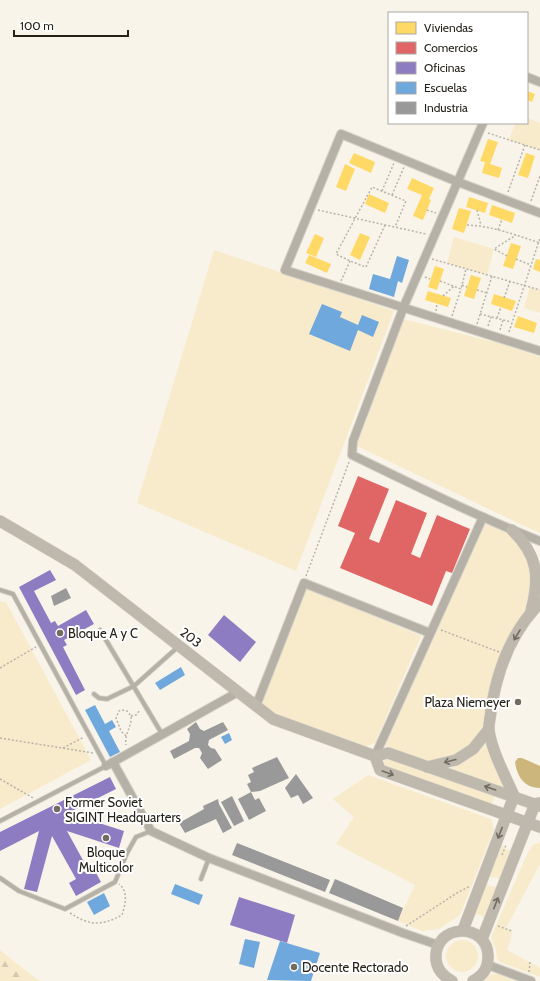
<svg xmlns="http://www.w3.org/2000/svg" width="540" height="981" font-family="Cabin,sans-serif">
<defs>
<pattern id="forest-firs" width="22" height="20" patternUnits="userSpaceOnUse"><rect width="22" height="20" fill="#f8ebcb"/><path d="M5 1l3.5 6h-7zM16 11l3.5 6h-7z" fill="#d4c9ae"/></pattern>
</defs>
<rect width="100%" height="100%" fill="#f9f4e9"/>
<g fill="#f8ebcb">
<polygon points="527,118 540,123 540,150 509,140 515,123 527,123"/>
<polygon points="454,237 494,249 487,275 447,263"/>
<polygon points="214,250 394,311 296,571 137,503"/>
<polygon points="530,287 540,290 540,313 524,308"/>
<polygon points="403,319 506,345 540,357 540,533 518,523 357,446"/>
<polygon points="485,524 507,531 521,545 535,572 524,617 488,718 479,737 451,759 426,761 387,748 386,744"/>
<polygon points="306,588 421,636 375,743 365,747 279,717 265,708 261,703"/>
<polygon points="0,601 6,602 91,760 0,809"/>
<polygon points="487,741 505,785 501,788 449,769 468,760 480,749"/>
<polygon points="385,757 495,796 491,805 383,767"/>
<polygon points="368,775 491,819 494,829 460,915 439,929 422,931 398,921 415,885 336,844 354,817 333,799"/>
<path d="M 540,842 L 540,864 L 506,928 L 512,931 L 511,939 L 507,950 L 540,968 L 540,977 L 500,962 C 496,958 496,955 496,950 C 495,946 492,941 491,937 L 528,852 L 533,845 Z"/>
<polygon points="502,844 505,849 509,850 514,848 500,881 498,878 489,877"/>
<polygon points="486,882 489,886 498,887 484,918 478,914 473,916"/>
<circle cx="462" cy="956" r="16"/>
<polygon points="500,974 518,981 483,981 487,975"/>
</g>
<polygon fill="url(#forest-firs)" points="0,950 35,978 41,981 0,981"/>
<path fill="#ccb67c" d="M 518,758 L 522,758 L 540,766 L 540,788 C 524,788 517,776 515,762 Z"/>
<g fill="#ffd966">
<polygon points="527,91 535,94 532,102 527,100"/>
<polygon points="488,139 498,142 490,164 502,168 499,178 482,173 485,162 480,161"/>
<polygon points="354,153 375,162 371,173 349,163"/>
<polygon points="526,153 535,156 528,178 518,175"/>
<polygon points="345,164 355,169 346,191 336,187"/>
<polygon points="412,178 434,188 429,199 431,200 423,220 413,216 422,195 407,189"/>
<polygon points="369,194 389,203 385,213 365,204"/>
<polygon points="469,197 488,203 485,213 466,207"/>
<polygon points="492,205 515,213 512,223 489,215"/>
<polygon points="459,208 471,211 464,233 452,229"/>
<polygon points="360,233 370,237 360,260 350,255"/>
<polygon points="315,234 324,238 316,257 306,253"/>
<polygon points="511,243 521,246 513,269 503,266"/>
<polygon points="309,255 331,264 327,273 305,263"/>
<polygon points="536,259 540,260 540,272 533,269"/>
<polygon points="435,266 444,269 437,290 428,287"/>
<polygon points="471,275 481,278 474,299 464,296"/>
<polygon points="428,291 451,298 448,307 425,300"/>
<polygon points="494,294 516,301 512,311 491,304"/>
<polygon points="518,316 537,323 534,333 514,327"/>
</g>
<polygon fill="#e06666" points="358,476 389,489 369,539 379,543 396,500 427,513 411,554 420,558 437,515 470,529 452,573 446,571 432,606 340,568 355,533 338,526"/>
<g fill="#8e7cc3">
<polygon points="50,570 56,580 34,591 51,623 55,621 58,626 86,610 94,624 64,640 67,645 63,647 85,690 76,695 19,587"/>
<polygon points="224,615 256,642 240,662 208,635"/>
<polygon points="110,777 116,789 68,813 124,831 119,848 67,831 90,873 95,871 101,882 76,896 69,883 76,879 52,836 37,892 24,889 39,831 0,851 0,832"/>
<polygon points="239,897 295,915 287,943 230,925"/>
</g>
<g fill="#6fa8dc">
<polygon points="397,256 409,260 402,283 398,281 394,297 369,289 373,274 390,279"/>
<polygon points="322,304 342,312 340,317 358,325 362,315 379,322 373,337 358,330 350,351 309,334"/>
<polygon points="181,667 185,675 160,690 155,683"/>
<polygon points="95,705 105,724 112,720 116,727 109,731 120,752 110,757 85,710"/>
<polygon points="229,733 232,740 225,744 221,737"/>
<polygon points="175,884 203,895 199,905 171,894"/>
<polygon points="104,893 110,906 94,915 87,902"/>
<polygon points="245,939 260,942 254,968 239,964"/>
<polygon points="280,941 320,953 311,981 267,980"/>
</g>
<g fill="#999">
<polygon points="66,588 71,598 54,606 51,596"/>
<polygon points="196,722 200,729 204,731 223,722 228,730 209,740 208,745 211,748 215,749 222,760 208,769 200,758 202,753 199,748 195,748 174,759 170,751 189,741 190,734 187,729"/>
<polygon points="277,757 289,778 260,791 251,792 247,784 251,782 248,775 254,772 252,768"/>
<polygon points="296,774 313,798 303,804 298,795 291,798 285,788"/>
<polygon points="251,792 255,800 259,798 266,811 249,820 238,799"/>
<polygon points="232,796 244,821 234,826 221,802"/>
<polygon points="218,799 219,804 232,828 223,833 216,819 185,833 179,823 204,809 203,806"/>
<polygon points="237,843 330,880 325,892 232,855"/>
<polygon points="335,879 403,908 398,921 329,893"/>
</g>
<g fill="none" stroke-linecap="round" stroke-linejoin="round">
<defs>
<g id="lane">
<polyline points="0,590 13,594 106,766 0,821"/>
<polyline points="100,630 162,734"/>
<polyline points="94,694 99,698 107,699 134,686 179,646"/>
<polyline points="0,878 19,891 65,909 115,882 127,853 136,837 151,831"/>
<polyline points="201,879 209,858"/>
</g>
<g id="street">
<polyline points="527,77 540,82"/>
<path d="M 483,123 L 404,306 L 353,441 L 352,455 C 414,485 476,516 540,541"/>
<polyline points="540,213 458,182 341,134 285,270 540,351"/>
<polyline points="256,706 304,583 430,633"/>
<polyline points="375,756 483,517"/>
<polyline points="113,762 151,831 209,858 403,933 438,945"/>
<polyline points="106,766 238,692"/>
<polyline points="488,965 531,981"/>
</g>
<g id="secondary">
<polyline points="0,521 75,565 273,719 375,756"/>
<path d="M 512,530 C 538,555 540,577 531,611"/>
<polyline points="427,767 456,760 473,749 489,729"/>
<polyline points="540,806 388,753 375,756 380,770 540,827"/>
<path d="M 463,930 L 514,796 C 505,775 493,754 489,731 C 488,724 491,716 491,710 C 497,671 512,631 540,603"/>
<polyline points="482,939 535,804 540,803"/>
<path d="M 452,981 C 443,976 437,970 436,960 C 433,922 489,922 488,957 C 488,969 483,975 473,981"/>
</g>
</defs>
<use href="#lane" stroke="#d6d2c9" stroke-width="5.5"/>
<use href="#street" stroke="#d6d2c9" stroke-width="10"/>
<use href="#secondary" stroke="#d6d2c9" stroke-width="12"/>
<g stroke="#b7b3aa" stroke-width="1.5" stroke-dasharray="2 2" stroke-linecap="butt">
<polyline points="488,133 540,150"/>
<polyline points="382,191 394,163"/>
<polyline points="508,192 525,145"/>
<polyline points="392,195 404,167"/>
<polyline points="531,201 540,176"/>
<polyline points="318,210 426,234"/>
<polyline points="427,210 436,213"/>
<polyline points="477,210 481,225"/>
<polyline points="385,225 366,267 350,261 336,254 372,187 406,201 395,227"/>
<path d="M 467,225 C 492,226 516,235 540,243"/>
<polyline points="498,230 502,219"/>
<polyline points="507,256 494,249 516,235"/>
<polyline points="432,259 540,290"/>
<polyline points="516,259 531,265"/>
<polyline points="425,277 430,279"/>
<polyline points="341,281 350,261"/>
<polyline points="440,281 461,289 466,269"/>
<polyline points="462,285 467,287"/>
<polyline points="477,290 487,293"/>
<polyline points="443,296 454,286"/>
<polyline points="504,298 510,281"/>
<polyline points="436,311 437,304"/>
<polyline points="480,314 511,322"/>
<polyline points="452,316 461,289"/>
<polyline points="497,318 501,307"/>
<polyline points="477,324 492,276"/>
<polyline points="488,326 491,317"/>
<polyline points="500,330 503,320"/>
<polyline points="509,332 540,238"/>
<polyline points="306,576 349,462"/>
<polyline points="441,630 499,652"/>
<polyline points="0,668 36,647"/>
<polyline points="131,716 136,715 140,710"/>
<path d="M 126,736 L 121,731 L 116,718 L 119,711 L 122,710 L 127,711 L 131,716 C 132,727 124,734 126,745"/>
<polyline points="0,738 93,753"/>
<polyline points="63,748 84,737"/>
<polyline points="0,779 33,798"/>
<polyline points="502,855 506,845"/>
<path d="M 70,913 C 90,926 101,926 122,915 C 125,905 129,892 119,884"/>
<polyline points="406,926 457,893 470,886"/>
<polyline points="498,926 512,931"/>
<polyline points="529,972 530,962"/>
</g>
<use href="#lane" stroke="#b5b1a6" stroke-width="4"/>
<use href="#street" stroke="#b5b1a6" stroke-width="8"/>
<use href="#secondary" stroke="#beb8ad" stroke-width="11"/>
</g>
<defs><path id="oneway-shaft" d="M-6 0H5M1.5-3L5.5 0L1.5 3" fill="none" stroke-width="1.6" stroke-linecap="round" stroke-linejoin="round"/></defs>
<g stroke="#726d63">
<use href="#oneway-shaft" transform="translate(517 635) rotate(121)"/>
<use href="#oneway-shaft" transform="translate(450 761) rotate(166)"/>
<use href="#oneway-shaft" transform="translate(388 773) rotate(20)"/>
<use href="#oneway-shaft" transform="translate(490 788) rotate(-161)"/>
<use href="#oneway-shaft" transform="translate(500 833) rotate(111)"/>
<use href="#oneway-shaft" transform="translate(496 903) rotate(-69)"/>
</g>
<g fill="#706c62" stroke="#fff" stroke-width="1.5">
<circle cx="60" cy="633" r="4"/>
<circle cx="518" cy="702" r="4"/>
<circle cx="57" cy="809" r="4"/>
<circle cx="106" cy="838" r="4"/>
<circle cx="294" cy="967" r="4"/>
</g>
<g text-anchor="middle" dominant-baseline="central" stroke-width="4" stroke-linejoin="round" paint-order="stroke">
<g font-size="13" fill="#262219" stroke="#fff" text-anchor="start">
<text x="68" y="633">Bloque A y C</text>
<text x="510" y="702" text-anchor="end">Plaza Niemeyer</text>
<text x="65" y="802">Former Soviet<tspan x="65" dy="15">SIGINT Headquarters</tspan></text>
<text x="106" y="852" text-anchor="middle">Bloque<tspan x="106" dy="15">Multicolor</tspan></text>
<text x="302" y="967">Docente Rectorado</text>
</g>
<g font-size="13" fill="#262219" stroke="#fff">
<text transform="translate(191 637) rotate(38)">203</text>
</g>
</g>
<rect x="388" y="12" width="140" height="112" fill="#ffffff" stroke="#a8a7a3"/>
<rect x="396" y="22" width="20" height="12" fill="#ffd966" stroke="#a8a7a3"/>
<text x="424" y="32" font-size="12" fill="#262219">Viviendas</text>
<rect x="396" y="42" width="20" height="12" fill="#e06666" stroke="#a8a7a3"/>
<text x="424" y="52" font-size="12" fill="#262219">Comercios</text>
<rect x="396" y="62" width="20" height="12" fill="#8e7cc3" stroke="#a8a7a3"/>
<text x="424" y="72" font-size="12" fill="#262219">Oficinas</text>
<rect x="396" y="82" width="20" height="12" fill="#6fa8dc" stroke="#a8a7a3"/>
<text x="424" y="92" font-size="12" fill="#262219">Escuelas</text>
<rect x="396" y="102" width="20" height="12" fill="#999999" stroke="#a8a7a3"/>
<text x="424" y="112" font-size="12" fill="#262219">Industria</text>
<path d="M14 30v6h114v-6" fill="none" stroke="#262219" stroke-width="2"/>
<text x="20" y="30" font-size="12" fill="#262219" stroke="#ffffff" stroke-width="3" paint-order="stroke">100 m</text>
</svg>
